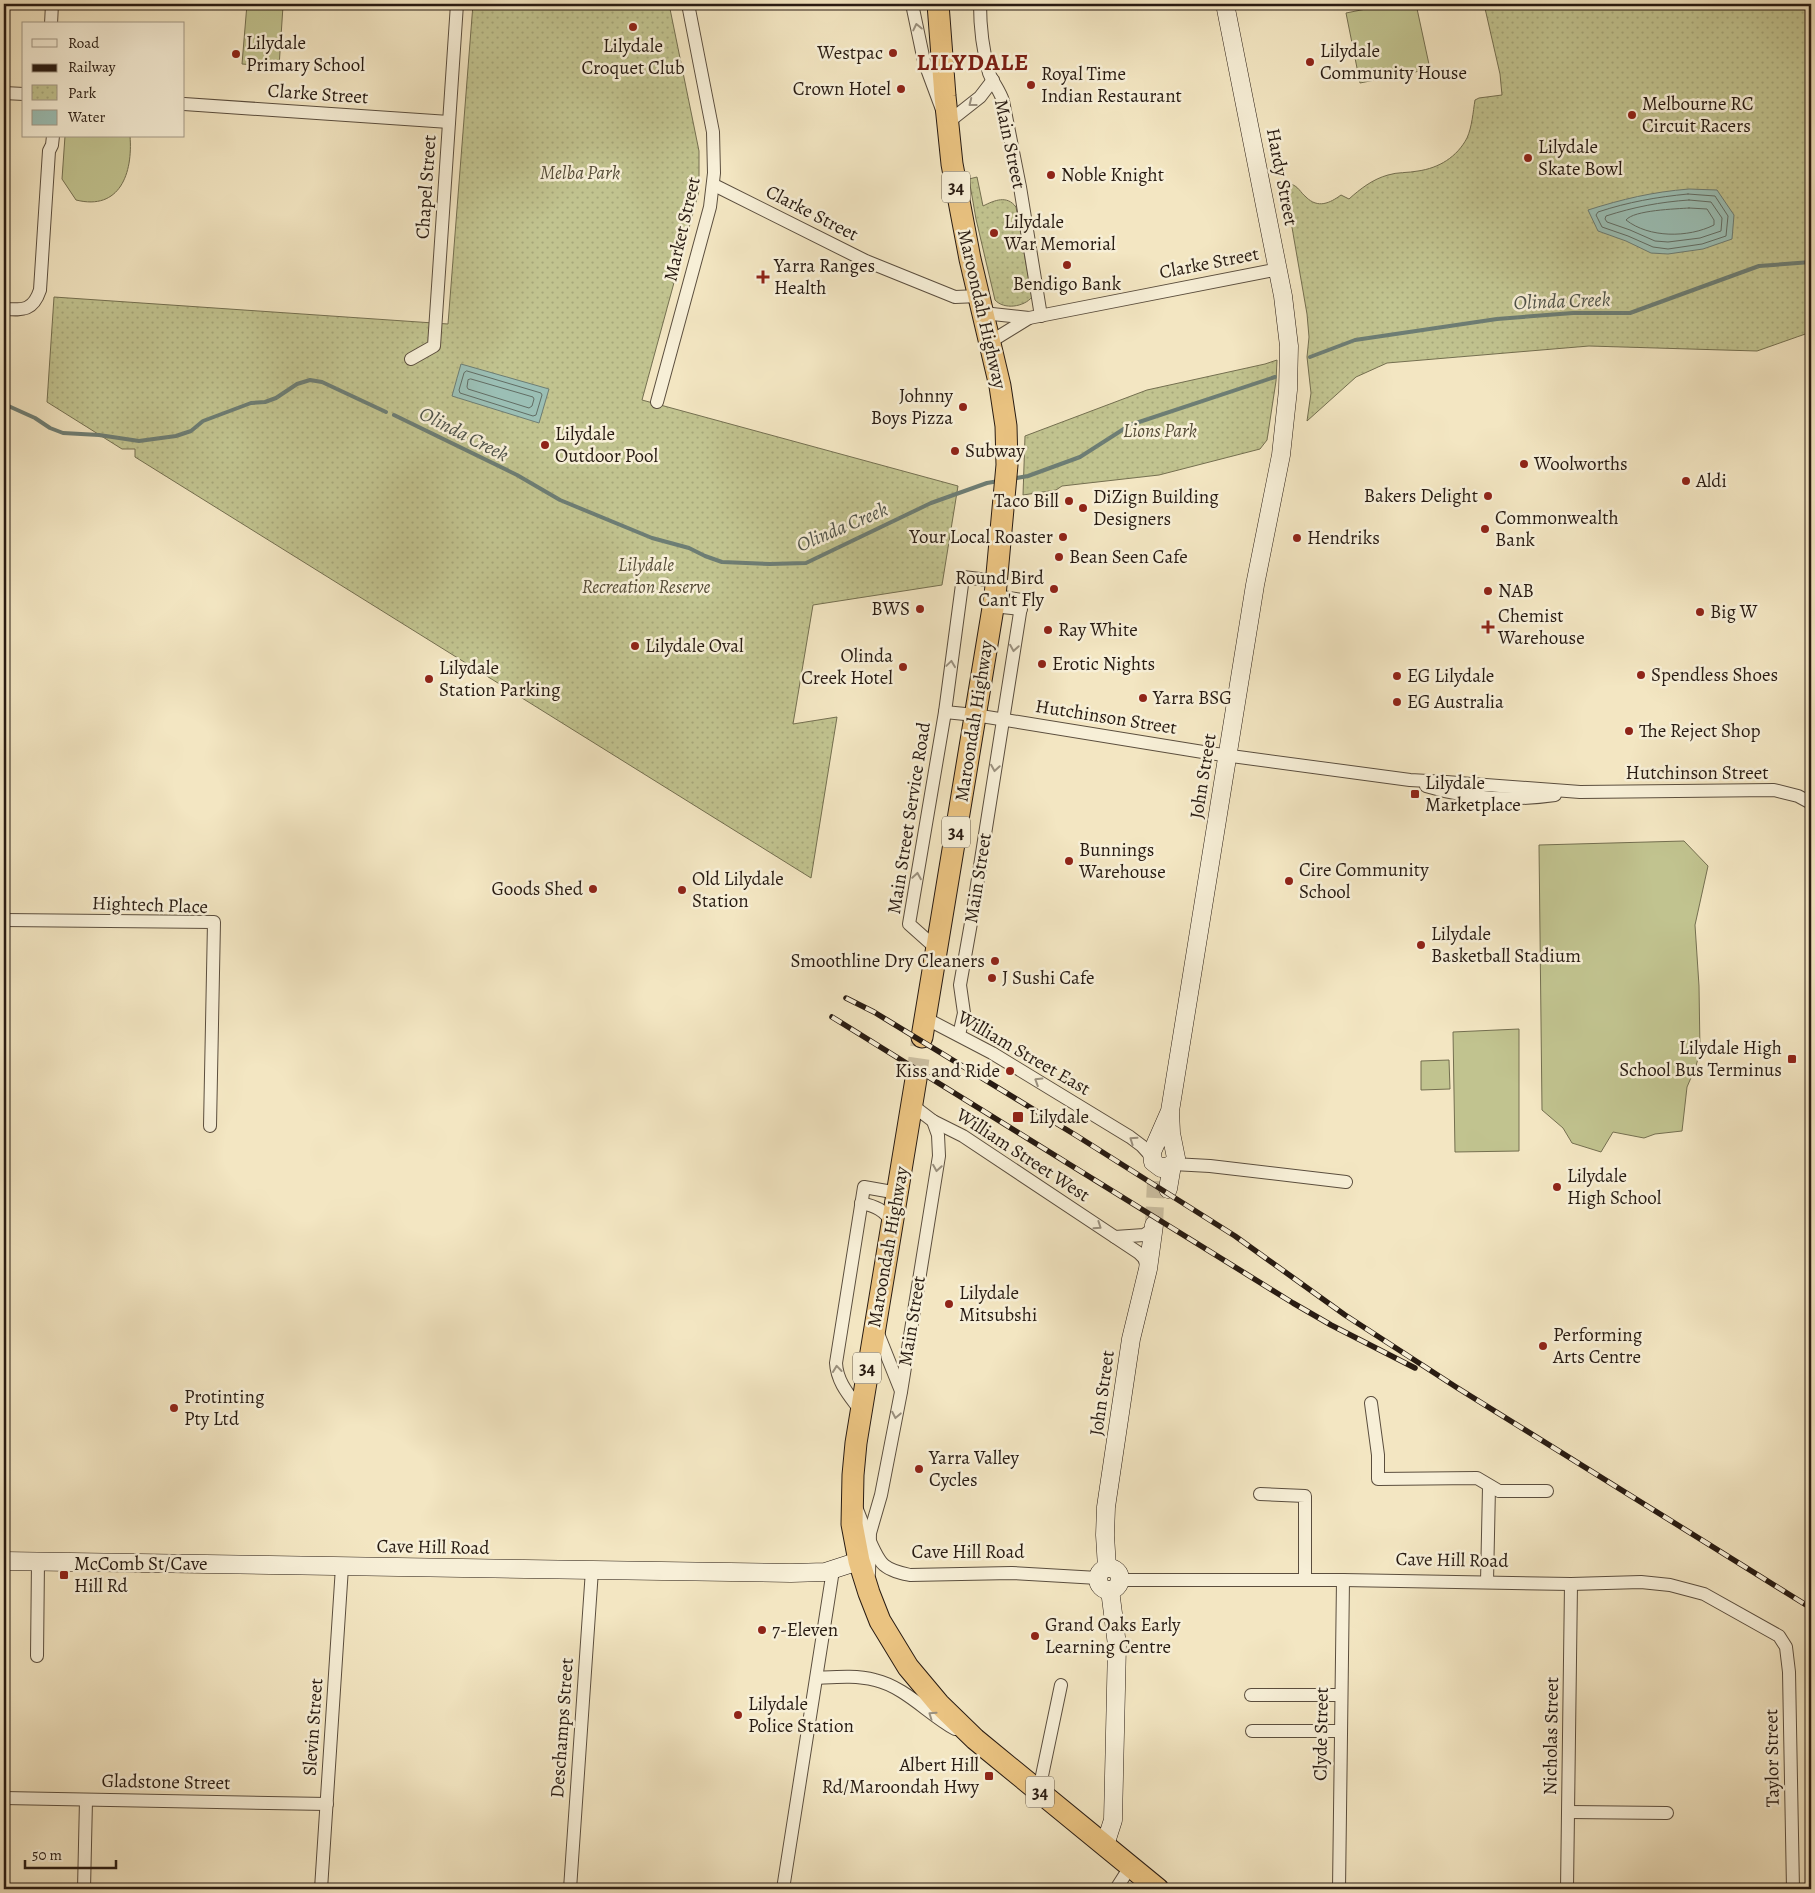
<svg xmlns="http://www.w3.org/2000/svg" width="1815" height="1893" font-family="Alegreya,serif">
<defs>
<pattern id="park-dots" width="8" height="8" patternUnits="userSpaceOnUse" patternTransform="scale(1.25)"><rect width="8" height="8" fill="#c1c38f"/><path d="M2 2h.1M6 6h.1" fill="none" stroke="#a6a77a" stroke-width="1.8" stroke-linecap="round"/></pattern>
</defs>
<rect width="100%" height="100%" fill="#f3e6c2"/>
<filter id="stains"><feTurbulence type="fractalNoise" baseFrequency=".004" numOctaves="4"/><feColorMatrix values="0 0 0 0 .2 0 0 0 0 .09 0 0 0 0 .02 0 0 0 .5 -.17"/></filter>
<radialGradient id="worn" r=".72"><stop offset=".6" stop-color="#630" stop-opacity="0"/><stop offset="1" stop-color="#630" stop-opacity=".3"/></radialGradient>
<g fill="#c1c38f" stroke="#746f50">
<polygon points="247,4 283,6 279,67 242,64"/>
<polygon points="1391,4 1416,4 1430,69 1360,83 1346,13"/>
<path d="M 65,136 L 130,136 C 133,173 120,211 76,200 L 62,179 Z"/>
<polygon points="1684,841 1708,866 1695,925 1699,986 1700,1051 1696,1066 1687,1087 1682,1131 1655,1134 1644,1138 1613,1132 1601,1152 1572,1143 1563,1128 1542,1110 1539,845"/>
<polygon points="1519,1029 1519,1151 1455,1152 1453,1032"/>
<polygon points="1449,1060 1450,1089 1421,1090 1421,1061"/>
</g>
<g fill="url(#park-dots)" stroke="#746f50">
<polygon points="473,4 669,4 699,151 699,191 642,400 958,486 942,585 813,605 793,724 837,717 811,878 135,457 135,449 122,449 47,402 54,297 448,324"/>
<path d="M 1484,4 L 1811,4 L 1811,332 L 1757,351 L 1589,346 L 1387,363 L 1356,377 L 1307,421 L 1311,393 L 1307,357 L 1309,337 L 1307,314 L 1285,187 L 1291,184 C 1299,187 1300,192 1306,197 C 1318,209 1330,203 1341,195 L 1349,199 C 1360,189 1373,179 1388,175 C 1397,172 1408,173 1418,171 C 1439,168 1457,157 1467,138 C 1472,127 1473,112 1475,100 L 1479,98 L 1502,95 L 1500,74 Z"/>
<path d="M 977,177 L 983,206 C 995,200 1007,195 1016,207 L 1032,297 C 1024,307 1004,310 995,300 L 976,219 L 969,179 Z"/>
<polygon points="1277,360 1276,381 1267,440 1260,449 1159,475 1062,486 1056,490 1023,495 1025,436 1147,390 1265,364"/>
</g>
<g fill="#9bbfb5" stroke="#6d7d74">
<path d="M 1689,189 L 1717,190 L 1734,215 L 1732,239 L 1703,249 L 1668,254 L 1651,253 L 1626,241 L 1598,231 L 1588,210 C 1623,199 1652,192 1689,189 Z"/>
<polygon points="461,364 549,389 539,423 452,396"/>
</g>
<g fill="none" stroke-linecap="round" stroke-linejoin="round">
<g stroke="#626d64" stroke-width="1">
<path d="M 1688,194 L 1715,196 L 1728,216 L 1726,236 L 1702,244 L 1668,249 L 1653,247 L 1628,236 L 1602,227 L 1596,215 L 1598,212 C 1628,202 1657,197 1688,194 Z"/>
<path d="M 1689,200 L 1711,202 L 1722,218 L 1721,231 L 1700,238 L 1668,242 L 1655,241 L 1630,230 L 1607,222 L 1605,219 L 1606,216 C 1634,207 1660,202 1689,200 Z"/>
<path d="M 1689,208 L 1707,209 L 1714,220 L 1714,225 C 1688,238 1649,238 1626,220 C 1634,210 1676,209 1689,208 Z"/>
<polygon points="467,371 541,393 542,395 536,415 533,416 460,393 459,390 464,373"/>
<polygon points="471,379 533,397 534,399 532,406 529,408 468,389 467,387 468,380"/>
</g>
<g stroke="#6d7d74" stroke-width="4">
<polyline points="1310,357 1355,340 1497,319 1573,313 1630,313 1759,266 1811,262"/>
<polyline points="4,404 35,418 50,428 63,433 99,435 139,441 176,436 191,431 203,421 251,403 265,402 276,398 297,384 310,380 322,382 386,412"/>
<polyline points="394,415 517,475 560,500 652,538 689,548 705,556 722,562 770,564 806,563 931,503 987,483 999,481"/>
<polyline points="1011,479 1028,476 1080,457 1130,425 1275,377"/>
</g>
<polyline stroke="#cabd9f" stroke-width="18" stroke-dasharray="18 9" stroke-linecap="butt" points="1154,1225 1156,1181"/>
<polyline stroke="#cabd9f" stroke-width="21" stroke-dasharray="21 11" stroke-linecap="butt" points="916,1079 922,1037"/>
<defs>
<g id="minor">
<polyline points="912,4 924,61 947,123 980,97 993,80"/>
<path d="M 980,4 C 980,26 983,51 989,73 C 993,83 1000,91 1003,101 L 1020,187 L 1041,316"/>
<polyline points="51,24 52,4"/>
<polyline points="4,93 24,94"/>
<polyline points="184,104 449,122"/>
<polyline points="714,185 866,261 955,297 979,296"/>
<path d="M 4,309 C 23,310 33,311 40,290 L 49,151 L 52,145 L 53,136"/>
<polyline points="983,313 1029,318"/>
<polyline points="990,342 1029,318 1279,269"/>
<polyline points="411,359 434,346 457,4"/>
<polyline points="657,402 710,207 714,173 713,132 688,4"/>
<polyline points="993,606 1021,609"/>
<polyline points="945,712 975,715 1209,753 1410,780 1446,782 1580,792 1774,790 1798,796 1811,803"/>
<path d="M 1426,786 C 1468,799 1512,801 1555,795"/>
<polyline points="4,920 214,922 210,1126"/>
<polyline points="937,949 909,924 945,712 963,577 997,581"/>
<polyline points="925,1018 992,1053 1130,1137 1142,1146 1151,1156"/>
<polyline points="959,1035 964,1013 960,985 971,923 1022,600 995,596"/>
<polyline points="912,1105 933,1121 963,1136 1139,1253 1144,1258 1148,1269"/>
<polyline points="1173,1164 1210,1166 1346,1182"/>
<path d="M 861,1203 C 875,1206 885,1210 892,1223"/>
<polyline points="1115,1237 1144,1235 1153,1229"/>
<polyline points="877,1331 901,1391"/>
<polyline points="1371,1403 1378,1455 1378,1479 1477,1478 1499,1491 1547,1491"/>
<path d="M 860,1410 C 849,1395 837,1382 836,1363 L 864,1187 L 898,1193"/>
<polyline points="1260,1494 1305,1496 1305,1580"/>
<path d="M 856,1507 C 862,1521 874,1557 884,1565 C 891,1571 901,1573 910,1575 L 1012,1573 L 1098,1578"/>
<polyline points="869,1573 870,1533 881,1495 901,1392 939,1156 938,1135 933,1121"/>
<polyline points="1120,1580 1343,1580 1571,1584 1641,1582 1670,1585 1704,1594 1779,1636 1786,1647 1789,1672 1793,1889"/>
<polyline points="1487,1582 1489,1487"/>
<polyline points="37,1656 38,1561"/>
<path d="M 817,1678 C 836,1677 856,1675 875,1680 C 905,1687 928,1714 955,1729"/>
<polyline points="1251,1695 1340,1695"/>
<polyline points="1252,1731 1340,1731"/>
<polyline points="1039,1790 1061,1685"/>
<polyline points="4,1798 327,1804"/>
<polyline points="1569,1812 1667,1813"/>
<polyline points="84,1889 86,1800"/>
<polyline points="321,1889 342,1567"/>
<polyline points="570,1889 592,1570"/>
<polyline points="783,1889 833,1570"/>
<polyline points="1116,1889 1130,1867"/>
<polyline points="1339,1889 1343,1580"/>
<polyline points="1567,1889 1571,1584"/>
</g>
<g id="secondary">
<polyline points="1170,1111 1171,1133 1176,1158 1172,1165 1161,1168 1153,1162 1152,1152 1170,1111 1255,585 1281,455 1288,390 1289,346 1283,296 1225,4"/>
<polyline points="1168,1189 1172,1165"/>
<polyline points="4,1561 791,1573 825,1572 859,1561"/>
<polyline points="1107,1568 1105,1535 1106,1507 1131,1339 1148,1269 1154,1225"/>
<circle cx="1109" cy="1579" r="11"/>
<polyline points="1105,1845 1113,1820 1117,1645 1110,1590"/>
</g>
<g id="trunk">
<polyline points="922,1037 995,596 1007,465 1006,426 1000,386 970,259 952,164 945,96 938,4"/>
<polyline points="916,1079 856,1443 853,1475 852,1524 859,1561 869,1593 880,1621 908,1667 939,1704 975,1739 1158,1889"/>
</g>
</defs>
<use href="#minor" stroke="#5b4e3e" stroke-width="14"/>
<use href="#secondary" stroke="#281b12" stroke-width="19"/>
<use href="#trunk" stroke="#281b12" stroke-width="23"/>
<use href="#minor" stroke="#f7efd7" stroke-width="12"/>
<use href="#secondary" stroke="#f7efd7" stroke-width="18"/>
<use href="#trunk" stroke="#eac381" stroke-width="21"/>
<defs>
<g id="rail">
<polyline points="846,998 874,1012 1077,1136 1235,1236 1345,1315 1456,1387 1811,1608"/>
<polyline points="832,1017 1293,1303 1331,1325 1415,1368"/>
</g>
</defs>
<use href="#rail" stroke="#281b12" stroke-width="5.5"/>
<use href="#rail" stroke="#f7efd7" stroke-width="4" stroke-dasharray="11" stroke-linecap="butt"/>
</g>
<defs><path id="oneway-chevron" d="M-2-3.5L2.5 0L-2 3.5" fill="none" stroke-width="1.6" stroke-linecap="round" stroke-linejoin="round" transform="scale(1.25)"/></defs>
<g stroke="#9a907e">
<use href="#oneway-chevron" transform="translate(917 27) rotate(-102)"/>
<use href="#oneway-chevron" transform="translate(972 103) rotate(142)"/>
<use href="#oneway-chevron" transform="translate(1014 648) rotate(99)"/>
<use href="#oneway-chevron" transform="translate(951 664) rotate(-82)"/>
<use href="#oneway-chevron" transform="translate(995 768) rotate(99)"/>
<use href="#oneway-chevron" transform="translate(917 876) rotate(-81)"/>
<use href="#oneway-chevron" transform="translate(1038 1081) rotate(-148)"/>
<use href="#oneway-chevron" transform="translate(1133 1140) rotate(-146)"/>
<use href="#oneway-chevron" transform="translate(937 1168) rotate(99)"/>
<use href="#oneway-chevron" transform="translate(1098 1226) rotate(34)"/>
<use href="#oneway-chevron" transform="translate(837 1369) rotate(-96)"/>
<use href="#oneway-chevron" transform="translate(896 1415) rotate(101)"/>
<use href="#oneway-chevron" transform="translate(932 1715) rotate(-145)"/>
</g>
<g fill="#8f2418" stroke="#f7efd7" stroke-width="2">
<circle cx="633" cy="27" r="5"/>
<circle cx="893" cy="53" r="5"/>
<circle cx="236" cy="54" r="5"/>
<circle cx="1310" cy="62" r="5"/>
<circle cx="1031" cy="85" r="5"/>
<circle cx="901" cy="89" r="5"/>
<circle cx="1632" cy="115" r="5"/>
<circle cx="1528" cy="158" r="5"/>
<circle cx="1051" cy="175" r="5"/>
<circle cx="994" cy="233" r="5"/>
<circle cx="1067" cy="265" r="5"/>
<path d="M760.5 269.5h5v5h5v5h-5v5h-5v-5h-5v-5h5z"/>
<circle cx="963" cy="407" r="5"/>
<circle cx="545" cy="445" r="5"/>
<circle cx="955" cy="451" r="5"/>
<circle cx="1524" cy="464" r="5"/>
<circle cx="1686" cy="481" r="5"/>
<circle cx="1488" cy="496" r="5"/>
<circle cx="1069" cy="501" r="5"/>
<circle cx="1083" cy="508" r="5"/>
<circle cx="1485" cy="529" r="5"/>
<circle cx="1063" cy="537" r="5"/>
<circle cx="1297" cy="538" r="5"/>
<circle cx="1059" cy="557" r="5"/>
<circle cx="1054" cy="589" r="5"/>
<circle cx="1488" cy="591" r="5"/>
<circle cx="920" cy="609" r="5"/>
<circle cx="1700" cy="612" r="5"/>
<path d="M1485.5 619.5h5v5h5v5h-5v5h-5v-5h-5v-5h5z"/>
<circle cx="1048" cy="630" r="5"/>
<circle cx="635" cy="646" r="5"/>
<circle cx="1042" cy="664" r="5"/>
<circle cx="903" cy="667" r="5"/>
<circle cx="1641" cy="675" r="5"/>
<circle cx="1397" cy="676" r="5"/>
<circle cx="429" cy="679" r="5"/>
<circle cx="1143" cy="698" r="5"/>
<circle cx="1397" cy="702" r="5"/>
<circle cx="1629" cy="731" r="5"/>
<rect x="1410" y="789" width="10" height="10" rx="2.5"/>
<circle cx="1069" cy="861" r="5"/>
<circle cx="1289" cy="881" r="5"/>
<circle cx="593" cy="889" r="5"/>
<circle cx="682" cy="890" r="5"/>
<circle cx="1421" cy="945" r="5"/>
<circle cx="995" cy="961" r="5"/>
<circle cx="992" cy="978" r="5"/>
<rect x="1787" y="1054" width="10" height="10" rx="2.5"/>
<circle cx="1010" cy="1071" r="5"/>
<rect x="1012" y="1111" width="12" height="12" rx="2.5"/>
<circle cx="1557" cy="1187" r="5"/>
<circle cx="949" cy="1304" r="5"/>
<circle cx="1543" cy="1346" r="5"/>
<circle cx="174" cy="1408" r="5"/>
<circle cx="919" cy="1469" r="5"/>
<rect x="59" y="1570" width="10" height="10" rx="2.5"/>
<circle cx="762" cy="1630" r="5"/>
<circle cx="1035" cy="1636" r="5"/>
<circle cx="738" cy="1715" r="5"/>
<rect x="984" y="1771" width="10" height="10" rx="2.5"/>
</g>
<g text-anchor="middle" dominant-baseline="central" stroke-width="5" stroke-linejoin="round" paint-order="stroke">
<g fill="#f7efd7" stroke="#665b4d" stroke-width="1">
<rect x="942" y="171.5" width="28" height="31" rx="4"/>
<rect x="942" y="816.5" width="28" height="31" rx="4"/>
<rect x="853" y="1352.5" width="28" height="31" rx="4"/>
<rect x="1026" y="1776.5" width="28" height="31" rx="4"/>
</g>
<g font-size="18" font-weight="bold" fill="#281b12">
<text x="956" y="187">34</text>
<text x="956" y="832">34</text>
<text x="867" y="1368">34</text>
<text x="1040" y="1792">34</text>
</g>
<g font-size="19" fill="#281b12" stroke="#f7efd7" text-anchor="start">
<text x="246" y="43">Lilydale<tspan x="246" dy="22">Primary School</tspan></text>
<text x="633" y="46" text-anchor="middle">Lilydale<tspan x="633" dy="22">Croquet Club</tspan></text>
<text x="1320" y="51">Lilydale<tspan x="1320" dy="22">Community House</tspan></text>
<text x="883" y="53" text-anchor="end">Westpac</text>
<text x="1041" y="74">Royal Time<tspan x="1041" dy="22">Indian Restaurant</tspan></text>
<text x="891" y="89" text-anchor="end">Crown Hotel</text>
<text x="1642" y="104">Melbourne RC<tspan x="1642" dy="22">Circuit Racers</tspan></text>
<text x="1538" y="147">Lilydale<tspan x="1538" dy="22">Skate Bowl</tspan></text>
<text x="1061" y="175">Noble Knight</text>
<text x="1004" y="222">Lilydale<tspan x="1004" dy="22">War Memorial</tspan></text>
<text x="774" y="266">Yarra Ranges<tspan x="774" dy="22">Health</tspan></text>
<text x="1067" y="284" text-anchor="middle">Bendigo Bank</text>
<text x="953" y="396" text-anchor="end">Johnny<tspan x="953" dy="22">Boys Pizza</tspan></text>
<text x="555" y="434">Lilydale<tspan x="555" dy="22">Outdoor Pool</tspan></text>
<text x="965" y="451">Subway</text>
<text x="1534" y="464">Woolworths</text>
<text x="1696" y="481">Aldi</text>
<text x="1478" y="496" text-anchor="end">Bakers Delight</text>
<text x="1093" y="497">DiZign Building<tspan x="1093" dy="22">Designers</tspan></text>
<text x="1059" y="501" text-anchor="end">Taco Bill</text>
<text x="1495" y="518">Commonwealth<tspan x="1495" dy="22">Bank</tspan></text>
<text x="1053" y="537" text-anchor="end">Your Local Roaster</text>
<text x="1307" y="538">Hendriks</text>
<text x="1069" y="557">Bean Seen Cafe</text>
<text x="1044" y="578" text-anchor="end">Round Bird<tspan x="1044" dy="22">Can't Fly</tspan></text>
<text x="1498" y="591">NAB</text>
<text x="910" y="609" text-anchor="end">BWS</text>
<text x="1710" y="612">Big W</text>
<text x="1498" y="616">Chemist<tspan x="1498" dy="22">Warehouse</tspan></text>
<text x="1058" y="630">Ray White</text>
<text x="645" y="646">Lilydale Oval</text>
<text x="893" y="656" text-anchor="end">Olinda<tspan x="893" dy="22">Creek Hotel</tspan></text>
<text x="1052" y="664">Erotic Nights</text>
<text x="439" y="668">Lilydale<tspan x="439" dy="22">Station Parking</tspan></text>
<text x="1651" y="675">Spendless Shoes</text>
<text x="1407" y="676">EG Lilydale</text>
<text x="1153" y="698">Yarra BSG</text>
<text x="1407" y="702">EG Australia</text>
<text x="1639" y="731">The Reject Shop</text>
<text x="1425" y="783">Lilydale<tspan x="1425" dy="22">Marketplace</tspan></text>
<text x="1079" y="850">Bunnings<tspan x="1079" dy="22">Warehouse</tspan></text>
<text x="1299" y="870">Cire Community<tspan x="1299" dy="22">School</tspan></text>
<text x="692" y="879">Old Lilydale<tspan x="692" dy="22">Station</tspan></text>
<text x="583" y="889" text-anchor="end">Goods Shed</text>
<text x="1431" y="934">Lilydale<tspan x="1431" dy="22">Basketball Stadium</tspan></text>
<text x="985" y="961" text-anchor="end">Smoothline Dry Cleaners</text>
<text x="1002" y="978">J Sushi Cafe</text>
<text x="1782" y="1048" text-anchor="end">Lilydale High<tspan x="1782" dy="22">School Bus Terminus</tspan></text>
<text x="1000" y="1071" text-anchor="end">Kiss and Ride</text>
<text x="1029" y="1117">Lilydale</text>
<text x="1567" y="1176">Lilydale<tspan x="1567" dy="22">High School</tspan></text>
<text x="959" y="1293">Lilydale<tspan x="959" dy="22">Mitsubshi</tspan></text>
<text x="1553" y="1335">Performing<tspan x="1553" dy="22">Arts Centre</tspan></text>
<text x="184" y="1397">Protinting<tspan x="184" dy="22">Pty Ltd</tspan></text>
<text x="929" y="1458">Yarra Valley<tspan x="929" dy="22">Cycles</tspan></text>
<text x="74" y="1564">McComb St/Cave<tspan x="74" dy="22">Hill Rd</tspan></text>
<text x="1045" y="1625">Grand Oaks Early<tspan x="1045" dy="22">Learning Centre</tspan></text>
<text x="772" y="1630">7-Eleven</text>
<text x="748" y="1704">Lilydale<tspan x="748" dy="22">Police Station</tspan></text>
<text x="979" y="1765" text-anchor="end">Albert Hill<tspan x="979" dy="22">Rd/Maroondah Hwy</tspan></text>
</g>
<g font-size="19" fill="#281b12" stroke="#f7efd7">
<text transform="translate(318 94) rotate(4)">Clarke Street</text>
<text transform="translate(1010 144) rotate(78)">Main Street</text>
<text transform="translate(1282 177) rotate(79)">Hardy Street</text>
<text transform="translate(426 187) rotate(-86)">Chapel Street</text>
<text transform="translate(812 213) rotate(27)">Clarke Street</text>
<text transform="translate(682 229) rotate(-77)">Market Street</text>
<text transform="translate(1209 263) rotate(-11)">Clarke Street</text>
<text transform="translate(982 309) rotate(77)">Maroondah Highway</text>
<text transform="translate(1106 717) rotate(9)">Hutchinson Street</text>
<text transform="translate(974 721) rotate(-81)">Maroondah Highway</text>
<text x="1697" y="773">Hutchinson Street</text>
<text transform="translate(1203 776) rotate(-81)">John Street</text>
<text transform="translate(909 818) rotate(-81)">Main Street Service Road</text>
<text transform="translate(978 878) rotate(-81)">Main Street</text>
<text transform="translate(150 905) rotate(2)">Hightech Place</text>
<text transform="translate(1024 1053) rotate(30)">William Street East</text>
<text transform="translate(1023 1155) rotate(33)">William Street West</text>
<text transform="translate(888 1247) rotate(-80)">Maroondah Highway</text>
<text transform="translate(912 1321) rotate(-81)">Main Street</text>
<text transform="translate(1102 1393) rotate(-82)">John Street</text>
<text transform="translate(433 1547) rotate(1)">Cave Hill Road</text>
<text x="968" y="1552">Cave Hill Road</text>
<text transform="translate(1452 1560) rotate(1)">Cave Hill Road</text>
<text transform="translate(313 1727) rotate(-86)">Slevin Street</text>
<text transform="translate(562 1728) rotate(-86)">Deschamps Street</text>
<text transform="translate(1321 1734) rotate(-89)">Clyde Street</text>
<text transform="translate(1551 1736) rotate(-89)">Nicholas Street</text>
<text transform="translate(1772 1758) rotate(-91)">Taylor Street</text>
<text transform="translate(166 1782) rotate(1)">Gladstone Street</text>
</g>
<g font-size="19" font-style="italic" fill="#564d38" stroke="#f7efd7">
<text x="580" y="173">Melba Park</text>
<text x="1160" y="431">Lions Park</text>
<text x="646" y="565">Lilydale<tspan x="646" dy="22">Recreation Reserve</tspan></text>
</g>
<g font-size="20" font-style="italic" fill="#50544b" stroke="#f7efd7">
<text transform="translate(1562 301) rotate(-2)">Olinda Creek</text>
<text transform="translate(464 434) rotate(27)">Olinda Creek</text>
<text transform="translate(842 527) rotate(-23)">Olinda Creek</text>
</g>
<g font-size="24" font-weight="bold" letter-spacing="1" fill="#7a1f14" stroke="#f7efd7">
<text x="973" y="62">LILYDALE</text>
</g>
</g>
<rect width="1815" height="1893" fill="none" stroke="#f3e6c2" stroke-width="20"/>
<rect x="5" y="5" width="1805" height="1883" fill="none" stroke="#281b12" stroke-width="2.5"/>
<rect x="10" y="10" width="1795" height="1873" fill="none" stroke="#281b12"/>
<rect x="22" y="22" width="162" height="115" fill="#f7efd7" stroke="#a49a88"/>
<rect x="32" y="39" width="25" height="8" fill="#f7efd7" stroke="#a49a88"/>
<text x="68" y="48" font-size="15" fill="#281b12">Road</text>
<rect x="32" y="64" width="25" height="8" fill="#281b12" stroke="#a49a88"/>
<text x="68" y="72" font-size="15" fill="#281b12">Railway</text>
<rect x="32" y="85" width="25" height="15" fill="url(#park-dots)" stroke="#a49a88"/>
<text x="68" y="98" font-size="15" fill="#281b12">Park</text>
<rect x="32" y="110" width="25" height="15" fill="#9bbfb5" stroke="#a49a88"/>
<text x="68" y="122" font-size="15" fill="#281b12">Water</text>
<path d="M25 1860v8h91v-8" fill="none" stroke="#281b12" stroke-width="2.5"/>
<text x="32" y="1860" font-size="15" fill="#281b12" stroke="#f7efd7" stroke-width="4" paint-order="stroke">50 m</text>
<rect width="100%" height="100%" filter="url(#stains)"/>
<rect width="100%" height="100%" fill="url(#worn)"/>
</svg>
